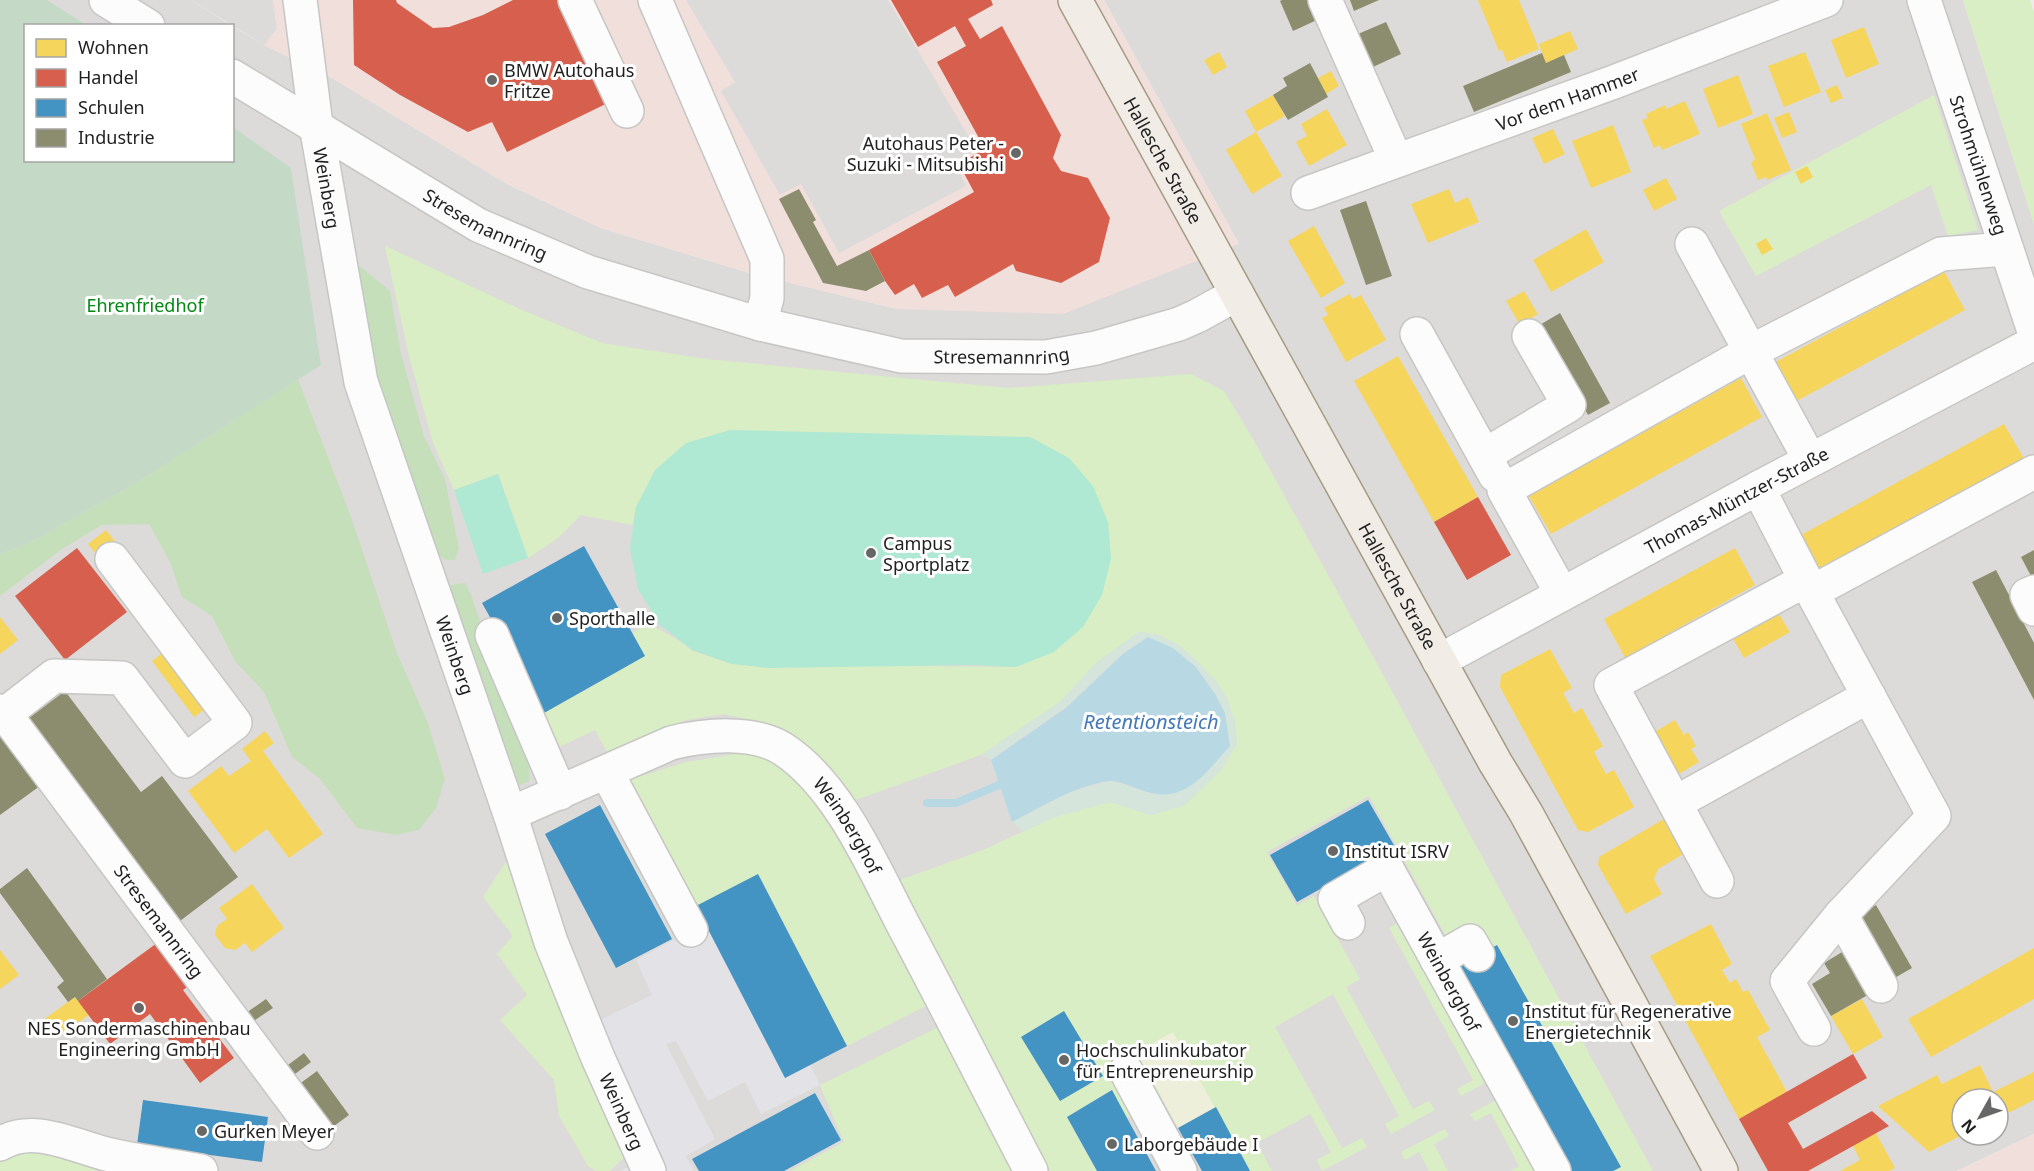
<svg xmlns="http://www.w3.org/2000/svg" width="2034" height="1171" font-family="'Noto Sans',sans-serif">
<rect width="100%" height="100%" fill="#eeece8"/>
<path fill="#dddbd9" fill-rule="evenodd" d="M 0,0 L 191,0 L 232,26 L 26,26 L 26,160 L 232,160 L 232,26 L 264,45 L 332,78 L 507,184 L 601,228 L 746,272 L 897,309 L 1239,244 L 1104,0 L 1963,0 L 2034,224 L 2034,1134 L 1957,1171 L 0,1171 ZM 1962,1099 L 1998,1099 L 1998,1135 L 1962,1135 Z"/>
<g fill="#f1dfdc">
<polygon points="273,0 1104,0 1239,244 1063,314 897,309 746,272 601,228 507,184 332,78 264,45 277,29"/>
<polygon points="2034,1134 2034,1171 1957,1171"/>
</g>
<g fill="#dcdbd9">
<polygon points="191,0 273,0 277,29 264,45"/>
<polygon points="686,0 888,0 976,149 954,162 966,186 839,253 801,184 780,195 721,91 735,82"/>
<polygon points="1467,340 1515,428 1480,447 1431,359"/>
<polygon points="357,384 476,743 450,751 331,393"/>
<polygon points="1846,699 1866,734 1713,822 1693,785 1715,773 1716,752 1804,703 1813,718"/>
<polygon points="441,851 509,938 490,953 521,994 479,1026 579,1155 558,1171 496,1171 448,1109 466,1094 433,1053 401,1077 305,957"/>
<polygon points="1379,907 1519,1166 1510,1171 1272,1171 1257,1143 1321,1108 1275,1026 1360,979 1335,933"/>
</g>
<polygon fill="#edefda" points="1173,1031 1216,1107 1178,1128 1136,1052"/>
<g fill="#d9eec4">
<polygon points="1963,0 2030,0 2034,12 2034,224"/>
<polygon points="1934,95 1978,230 1948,236 1931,185 1756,276 1719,211"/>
<polygon points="385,246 522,310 602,343 706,359 1008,388 1191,374 1224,391 1253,439 1381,671 1653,1171 1613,1171 1620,1167 1497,945 1485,951 1448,940 1369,796 1267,852 1297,905 1314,896 1360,979 1346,987 1413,1109 1429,1101 1435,1110 1391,1134 1385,1124 1399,1116 1333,994 1275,1027 1342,1148 1362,1138 1367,1147 1322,1171 1317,1160 1331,1152 1310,1114 1257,1143 1272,1171 1250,1171 1173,1032 1136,1052 1162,1098 1127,1118 1112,1090 1067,1117 1097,1171 1045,1171 897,881 983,850 1052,818 1074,811 1110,802 1151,815 1185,805 1237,744 1217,682 1199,663 1179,645 1159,635 1139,632 1097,662 1060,702 981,755 850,802 791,738 754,721 724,714 686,720 609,755 595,730 559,747 544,713 645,656 632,633 648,623 683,643 693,651 732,664 1016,667 636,507 633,525 581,515 558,538 528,558 498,474 454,490 433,443 408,352"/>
<polygon points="762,750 824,805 930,1004 847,1046 759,875 696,906 623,782 686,762"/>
<polygon points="510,856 625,1156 610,1171 596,1171 588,1166 559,1116 554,1080 500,1020 527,995 497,954 513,936 483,897"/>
<polygon points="1401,921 1487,1082 1461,1096 1457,1089 1473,1080 1389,928"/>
<polygon points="941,1026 1016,1171 790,1171 844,1142 820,1085"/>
<polygon points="1498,1099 1536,1171 1510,1171 1519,1166 1491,1113 1475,1121 1470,1114"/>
<polygon points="1445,1129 1449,1136 1434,1144 1448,1171 1429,1171 1419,1152 1405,1160 1401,1152"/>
<polygon points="15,1152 47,1152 87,1160 96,1171 0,1171 0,1161"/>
</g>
<g fill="#c6dfbb">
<polygon points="350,261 362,268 390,291 401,354 424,436 445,479 459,548 455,560 446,560 437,554 386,418"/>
<polygon points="298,379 350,514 397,653 428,723 445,779 436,808 419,830 396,835 357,828 320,779 292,757 264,692 235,661 212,616 182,597 170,562 149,524 102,525 62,549 0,596 0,554 27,544 136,483"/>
<polygon points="465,583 471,594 496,670 528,756 530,781 506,790 443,586"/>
</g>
<polygon fill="#d5e5dc" points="1139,632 1159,635 1179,645 1199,663 1217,682 1227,698 1235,722 1237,744 1222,769 1185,805 1151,815 1110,802 1052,818 1023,832 1012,822 1070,792 1111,780 1156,795 1215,694 1196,667 1173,648 1124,653 1066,707 991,760 981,755 1060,702 1097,662"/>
<polygon fill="#c5dac6" points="0,0 47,0 86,25 26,26 26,160 232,160 233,127 291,168 321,365 136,483 27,544 0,554"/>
<g fill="#afe9d3">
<polygon points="730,430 1030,437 1069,458 1093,486 1108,522 1111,559 1102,595 1083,627 1054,652 1016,667 971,665 769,668 732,664 692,650 660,625 638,589 630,548 636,507 655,470 686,443"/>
<polygon points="498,474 528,558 483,574 454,490"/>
</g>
<polygon fill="#e2e2e7" points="705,923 785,1078 810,1065 820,1085 761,1114 745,1082 708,1101 676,1041 666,1044 715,1139 686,1156 694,1171 620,1171 643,1159 590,1025 652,995 636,960"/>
<path fill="#b8d9e4" d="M 1148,637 L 1173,648 L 1196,667 L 1215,694 L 1225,713 L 1230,746 C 1205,773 1186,805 1144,791 C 1134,788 1119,780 1109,781 C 1074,786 1043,806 1012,822 L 991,760 L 1066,708 L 1124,653 Z"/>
<g fill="#f6d55c">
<polygon points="1478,0 1519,0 1539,49 1507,62 1502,50 1499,51"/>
<polygon points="1864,27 1879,64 1846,78 1831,40"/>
<polygon points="1570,31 1578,49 1546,63 1539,44"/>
<polygon points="1219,52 1227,67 1213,75 1204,60"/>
<polygon points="1805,52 1821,92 1784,107 1768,66"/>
<polygon points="1331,71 1339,86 1326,94 1318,78"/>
<polygon points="1738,75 1753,114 1718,128 1703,89"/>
<polygon points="1837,85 1843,98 1831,103 1825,90"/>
<polygon points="1273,95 1285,116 1256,132 1282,176 1252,194 1226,150 1256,132 1245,111"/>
<polygon points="1685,101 1700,134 1662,150 1660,145 1654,148 1642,120 1648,118 1646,114 1665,105 1666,109"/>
<polygon points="1327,109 1347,145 1309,166 1296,142 1307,136 1301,124"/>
<polygon points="1789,112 1797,132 1782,138 1774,118"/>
<polygon points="1767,113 1791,170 1767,180 1766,177 1758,180 1751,163 1755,159 1741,124"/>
<polygon points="1613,125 1631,172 1591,188 1572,141"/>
<polygon points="1553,129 1565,154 1544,164 1532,138"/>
<polygon points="1807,166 1813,177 1801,184 1795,172"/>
<polygon points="1666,178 1677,199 1654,211 1643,190"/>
<polygon points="1449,189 1455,203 1468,197 1479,222 1428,243 1411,204"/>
<polygon points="1314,226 1345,283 1321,298 1288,241"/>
<polygon points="1586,229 1604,262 1551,292 1533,260"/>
<polygon points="1766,238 1773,249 1762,255 1756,244"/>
<polygon points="1944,271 1965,310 1793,403 1772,364"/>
<polygon points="1524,291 1538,314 1520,325 1506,301"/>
<polygon points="1349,294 1353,299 1361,295 1386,340 1346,362 1322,318 1328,315 1324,308"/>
<polygon points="1398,356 1478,497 1434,522 1354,381"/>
<polygon points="1741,378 1762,417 1551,534 1529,496"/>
<polygon points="2004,424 2026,462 1822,574 1801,535"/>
<polygon points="106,530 118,545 100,559 88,544"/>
<polygon points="1735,548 1755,585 1666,635 1669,641 1628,663 1604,619"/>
<polygon points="1777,611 1790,632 1744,658 1732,637"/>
<polygon points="0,617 18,640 0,654"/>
<polygon points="169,648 211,705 194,717 152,661"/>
<polygon points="1550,649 1572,688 1563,693 1574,713 1582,708 1603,746 1594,752 1606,774 1614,770 1634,807 1588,832 1578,830 1500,687 1501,675"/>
<polygon points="1675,720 1684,735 1688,732 1696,746 1691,749 1699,762 1674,777 1649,735"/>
<polygon points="265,731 274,743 263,751 323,834 289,858 267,829 234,853 188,791 221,766 229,776 251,761 242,749"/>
<polygon points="1664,819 1685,853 1658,869 1654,879 1662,894 1626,914 1598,865 1599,857"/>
<polygon points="252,884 284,928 252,952 245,943 235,950 225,948 215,935 217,926 227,919 219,908"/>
<polygon points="1711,924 1732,964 1722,970 1730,983 1736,979 1743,992 1748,990 1770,1030 1757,1037 1787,1092 1739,1119 1650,956"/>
<polygon points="2034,948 2034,999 1931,1057 1908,1019"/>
<polygon points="0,950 19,975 0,989"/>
<polygon points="75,997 89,1015 56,1038 43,1020"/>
<polygon points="1862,999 1883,1037 1853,1054 1831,1016"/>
<polygon points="1980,1065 1993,1092 2034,1072 2034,1100 1998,1118 1998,1099 1962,1099 1962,1135 1929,1152 1878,1106 1937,1075 1942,1084"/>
<polygon points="1876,1133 1895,1168 1889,1171 1840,1171 1860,1160 1853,1146"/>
</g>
<g fill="#d6604d">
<polygon points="353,0 396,0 397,3 433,28 449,27 483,15 513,0 568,0 616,99 507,152 492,122 468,132 400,95 354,65"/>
<polygon points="891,0 991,0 993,5 968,19 980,39 1002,26 1061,135 1053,158 1061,171 1088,178 1110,218 1099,262 1061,283 1016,271 1013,264 955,297 948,285 922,298 914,284 895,295 885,281 869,250 974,192 959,164 985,149 937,62 966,46 955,26 918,47"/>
<polygon points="1478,497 1511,555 1467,580 1434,522"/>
<polygon points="77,548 127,612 65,660 15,596"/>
<polygon points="161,940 193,983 183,990 234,1058 200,1083 150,1014 110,1044 78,1001"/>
<polygon points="1853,1054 1867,1078 1788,1123 1803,1149 1872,1111 1889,1126 1808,1171 1768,1171 1739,1119"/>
</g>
<g fill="#4393c3">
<polygon points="584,546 645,656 544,713 482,603"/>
<polygon points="1368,800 1395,847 1297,902 1270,855"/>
<polygon points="600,805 672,939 616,968 545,834"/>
<polygon points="758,874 847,1046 785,1078 696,906"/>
<polygon points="1497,945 1621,1167 1613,1171 1570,1171 1457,967"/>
<polygon points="1064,1011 1103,1076 1060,1101 1021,1037"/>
<polygon points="1112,1090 1127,1118 1156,1171 1097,1171 1067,1117"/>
<polygon points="815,1093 841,1140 784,1171 699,1171 692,1159"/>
<polygon points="143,1100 268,1117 262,1162 137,1145"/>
<polygon points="1216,1107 1250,1171 1202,1171 1178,1128"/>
</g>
<g fill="#8c8c6e">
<polygon points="1282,0 1308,0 1317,20 1293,31 1280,1"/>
<polygon points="1350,0 1379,0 1354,11"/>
<polygon points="1386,22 1401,54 1373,67 1358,34"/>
<polygon points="1542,53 1546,63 1564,55 1571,72 1474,112 1463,86"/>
<polygon points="1310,63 1328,97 1288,120 1273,95 1287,86 1283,78"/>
<polygon points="799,189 816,220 813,222 837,266 869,250 885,281 866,291 823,283 779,199"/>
<polygon points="1366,201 1392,276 1366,285 1340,210"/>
<polygon points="1560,313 1610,403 1588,415 1538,326"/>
<polygon points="2034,550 2034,577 2032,578 2021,557"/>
<polygon points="1996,570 2034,643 2034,700 1972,582"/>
<polygon points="65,691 141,792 162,776 238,877 176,924 25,721"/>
<polygon points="0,723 44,783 0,815"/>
<polygon points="27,868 107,979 78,1001 75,997 68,1002 57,987 64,981 0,893 0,889"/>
<polygon points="1876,905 1912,968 1891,980 1855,917"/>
<polygon points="1847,949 1873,992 1831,1016 1812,984 1830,973 1824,963"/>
<polygon points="266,999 273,1008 252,1022 246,1013"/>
<polygon points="304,1053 311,1062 291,1077 284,1068"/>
<polygon points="317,1071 349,1115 330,1129 298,1085"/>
</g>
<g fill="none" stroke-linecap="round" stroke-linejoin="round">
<polyline stroke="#b8d9e4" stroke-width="8" points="927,803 956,803 999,785"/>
<defs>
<g id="minor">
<polyline points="106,0 148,26"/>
<path id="s1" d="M 300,0 L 316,125 L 361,382 L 510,814 L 551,942 L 598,1058 L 649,1171"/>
<polyline points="575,0 627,111"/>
<polyline points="655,0 767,259 767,298 760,324"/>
<polyline points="1325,0 1396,160"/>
<path id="s2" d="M 1924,0 L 2034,331"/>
<path id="s3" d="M 232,76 L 478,225 L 588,272 L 760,324 L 901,356 L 1046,357 L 1096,348 L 1179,324 L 1197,316 L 1237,294"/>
<path id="s4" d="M 1308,193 L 1614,82 L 1826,0"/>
<polyline points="1692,244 1810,460"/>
<polyline points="1417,334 1495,475"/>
<polyline points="1485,455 1569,405 1529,336"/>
<polyline points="1758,488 1812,592 1934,816 1841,915 1787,981 1814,1029"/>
<polyline points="1812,592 2034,472"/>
<polyline points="2034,592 2027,595 2034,609"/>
<polyline points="1562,594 1504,490 1750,352 1941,254 2006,249"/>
<polyline points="492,635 560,793"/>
<path id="s5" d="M 1439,661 L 1758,488 L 2034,343"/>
<path id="s6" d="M 0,711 L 5,714 L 317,1133"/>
<polyline points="5,714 54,676 122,678 185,761 235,723 112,559"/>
<polyline points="607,773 691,930"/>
<polyline points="1675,803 1869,696"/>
<path id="s7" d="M 510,814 L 671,743 C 704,735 753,730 783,749 C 841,787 875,872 907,932 C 949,1011 989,1091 1031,1171"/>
<polyline points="1717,881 1611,685 1806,580"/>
<polyline points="1841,915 1881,986"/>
<path id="s8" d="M 1348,923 L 1335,899 L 1387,869 L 1554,1171"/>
<polyline points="1437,960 1470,941 1478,955"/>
<polyline points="1126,1071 1180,1171"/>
<path d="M 0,1144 C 36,1122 78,1149 115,1156 C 144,1162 173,1166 201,1171"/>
</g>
<g id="major">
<path id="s9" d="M 1075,0 L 1495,762 L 1526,813 L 1721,1171"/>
</g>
</defs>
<use href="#minor" stroke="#c6c6c4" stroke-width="36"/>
<use href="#major" stroke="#a49b84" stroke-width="36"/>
<use href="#minor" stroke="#fcfcfc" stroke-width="33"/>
<use href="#major" stroke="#f1ece5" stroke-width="33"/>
</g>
<g fill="#676765" stroke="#fff" stroke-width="2">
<circle cx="492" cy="80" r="6"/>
<circle cx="1016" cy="153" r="6"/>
<circle cx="871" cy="553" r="6"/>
<circle cx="557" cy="618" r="6"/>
<circle cx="1333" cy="851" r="6"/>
<circle cx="139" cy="1008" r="6"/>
<circle cx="1513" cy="1021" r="6"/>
<circle cx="1064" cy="1060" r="6"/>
<circle cx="202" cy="1131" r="6"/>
<circle cx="1112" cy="1144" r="6"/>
</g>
<g text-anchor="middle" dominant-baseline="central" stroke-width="6" stroke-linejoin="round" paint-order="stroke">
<g font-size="18" fill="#1f1f1f" stroke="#fff" text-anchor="start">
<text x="504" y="70">BMW Autohaus<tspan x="504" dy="21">Fritze</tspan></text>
<text x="1004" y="143" text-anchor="end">Autohaus Peter -<tspan x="1004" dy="21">Suzuki - Mitsubishi</tspan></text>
<text x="883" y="543">Campus<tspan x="883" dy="21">Sportplatz</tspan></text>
<text x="569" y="618">Sporthalle</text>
<text x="1345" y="851">Institut ISRV</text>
<text x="1525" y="1011">Institut für Regenerative<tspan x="1525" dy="21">Energietechnik</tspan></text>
<text x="139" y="1028" text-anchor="middle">NES Sondermaschinenbau<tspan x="139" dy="21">Engineering GmbH</tspan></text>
<text x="1076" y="1050">Hochschulinkubator<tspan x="1076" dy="21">für Entrepreneurship</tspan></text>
<text x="214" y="1131">Gurken Meyer</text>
<text x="1124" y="1144">Laborgebäude I</text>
</g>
<g font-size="18" fill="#1f1f1f" stroke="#fff">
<text stroke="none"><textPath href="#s4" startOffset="276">Vor dem Hammer</textPath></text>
<text stroke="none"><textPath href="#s9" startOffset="183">Hallesche Straße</textPath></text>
<text stroke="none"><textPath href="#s2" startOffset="174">Strohmühlenweg</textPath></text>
<text stroke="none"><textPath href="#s1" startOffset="190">Weinberg</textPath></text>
<text stroke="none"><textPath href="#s3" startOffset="294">Stresemannring</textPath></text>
<text stroke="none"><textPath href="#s3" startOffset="832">Stresemannring</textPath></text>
<text stroke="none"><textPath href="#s5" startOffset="338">Thomas-Müntzer-Straße</textPath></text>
<text stroke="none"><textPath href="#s9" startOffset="669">Hallesche Straße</textPath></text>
<text stroke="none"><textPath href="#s1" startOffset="676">Weinberg</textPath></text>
<text stroke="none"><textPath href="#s7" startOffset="392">Weinberghof</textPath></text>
<text stroke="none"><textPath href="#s6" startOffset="264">Stresemannring</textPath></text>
<text stroke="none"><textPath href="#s8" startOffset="216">Weinberghof</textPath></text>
<text stroke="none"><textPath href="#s1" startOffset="1162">Weinberg</textPath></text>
</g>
<g font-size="18" fill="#028912" stroke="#fff">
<text x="145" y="305">Ehrenfriedhof</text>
</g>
<g font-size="20" font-style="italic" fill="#4279b8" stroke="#fff">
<text x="1151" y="721">Retentionsteich</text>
</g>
</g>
<rect x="24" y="24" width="210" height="138" fill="#ffffff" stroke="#a5a5a5" stroke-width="1.5"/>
<rect x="36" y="39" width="30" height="18" fill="#f6d55c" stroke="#a5a5a5" stroke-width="1.5"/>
<text x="78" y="54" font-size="18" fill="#1f1f1f">Wohnen</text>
<rect x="36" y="69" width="30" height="18" fill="#d6604d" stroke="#a5a5a5" stroke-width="1.5"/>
<text x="78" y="84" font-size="18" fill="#1f1f1f">Handel</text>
<rect x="36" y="99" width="30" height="18" fill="#4393c3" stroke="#a5a5a5" stroke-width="1.5"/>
<text x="78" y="114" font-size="18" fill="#1f1f1f">Schulen</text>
<rect x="36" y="129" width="30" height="18" fill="#8c8c6e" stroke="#a5a5a5" stroke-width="1.5"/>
<text x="78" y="144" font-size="18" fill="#1f1f1f">Industrie</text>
<g transform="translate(1980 1117) rotate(230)"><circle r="28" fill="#ffffff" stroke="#a5a5a5" stroke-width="1.5"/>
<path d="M0-4.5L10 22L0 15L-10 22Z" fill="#676765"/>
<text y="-9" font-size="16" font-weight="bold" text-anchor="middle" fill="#1f1f1f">N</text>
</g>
</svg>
